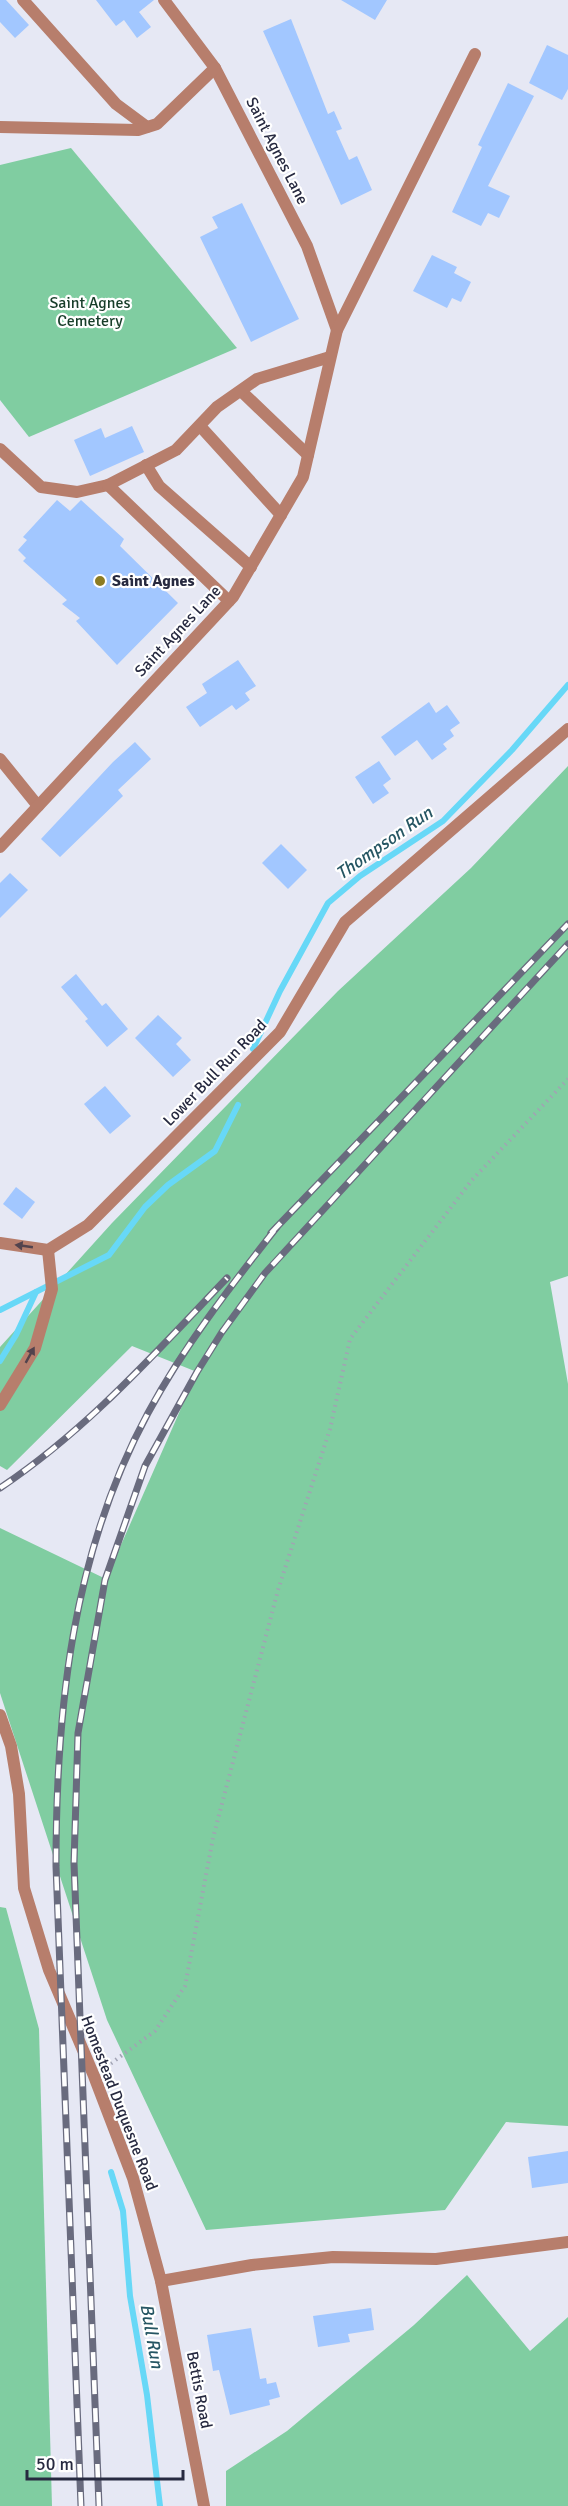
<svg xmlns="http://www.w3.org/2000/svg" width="568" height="2506" font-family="Signika,sans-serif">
<rect width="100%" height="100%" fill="#e6e8f4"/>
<g fill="#80cda1">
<polygon points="71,148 237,348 29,437 0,400 0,165"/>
<polygon points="568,766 568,1276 550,1282 568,1384 568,2126 506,2122 445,2210 206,2230 107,2020 0,1693 0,1528 106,1579 197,1372 132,1346 7,1470 0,1466 0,1347 112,1223 338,991 471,868"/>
<polygon points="0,1907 6,1908 39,2029 52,2506 0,2506"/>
<polygon points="467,2275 530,2351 568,2317 568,2506 226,2506 226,2471 287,2431 414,2325"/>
</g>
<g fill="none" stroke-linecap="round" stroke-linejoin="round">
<g stroke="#67d8f7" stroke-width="6">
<polyline points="253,1049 280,991 328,903 360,876 443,821 512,750 568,685"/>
<polyline points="0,1310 109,1255 145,1207 168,1185 215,1151 238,1105"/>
<polyline points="0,1361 16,1335 36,1292"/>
<polyline points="111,2172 123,2211 130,2296 147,2395 160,2506"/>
</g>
</g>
<g fill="#a2c7ff">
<polygon points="0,0 6,0 29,25 15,38 0,22"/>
<polygon points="96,0 154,0 139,12 151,27 137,38 124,20 116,26"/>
<polygon points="341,0 387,0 375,20"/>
<polygon points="291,19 328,114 334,111 342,129 336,131 349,160 357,156 372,190 341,205 263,31"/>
<polygon points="547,45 568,55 568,89 562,100 529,83"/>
<polygon points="508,83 534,96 488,186 510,196 499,218 488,213 481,226 452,212 482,147 478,145"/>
<polygon points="242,203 299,319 251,342 200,237 218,228 212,217"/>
<polygon points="432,255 457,267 454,273 471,282 461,302 452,298 447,308 413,291"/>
<polygon points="132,426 144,452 90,476 74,440 101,428 105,438"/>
<polygon points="57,500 70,511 81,500 124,539 120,546 178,603 117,665 76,621 80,618 62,604 67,600 23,561 26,558 18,550 27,540 23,537"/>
<polygon points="238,660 256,686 245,693 250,700 236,710 232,705 200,727 186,707 207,693 202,684"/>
<polygon points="429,702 436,713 447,705 460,723 450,730 454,736 443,744 447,749 432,760 417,740 395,756 381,737"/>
<polygon points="135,742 151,759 118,790 123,796 60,857 41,839 113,762"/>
<polygon points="379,761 391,779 383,785 389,793 373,804 355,777"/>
<polygon points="281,844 307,870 288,889 262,863"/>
<polygon points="10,873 28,890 0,918 0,883"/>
<polygon points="76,974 102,1006 106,1003 128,1029 107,1047 85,1021 88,1019 61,987"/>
<polygon points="158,1015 182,1038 176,1044 191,1060 173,1077 135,1038"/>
<polygon points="105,1086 131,1116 110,1134 84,1104"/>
<polygon points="16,1187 35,1202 22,1219 3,1204"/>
<polygon points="568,2151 568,2183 532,2188 528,2157"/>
<polygon points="371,2308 374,2330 348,2334 350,2342 318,2347 313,2316"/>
<polygon points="251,2328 260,2379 266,2378 267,2384 276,2382 280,2397 269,2400 270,2405 230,2415 219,2370 213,2371 207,2335"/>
</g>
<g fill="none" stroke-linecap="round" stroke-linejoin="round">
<polyline stroke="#a1a3b3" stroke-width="4" stroke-dasharray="1.5 4.5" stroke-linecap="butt" points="106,2067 155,2031 185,1986 213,1838 278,1590 330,1429 350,1339 472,1180 568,1079"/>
<g stroke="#b77e6c" stroke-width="12">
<polyline points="241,391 308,455"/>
<polyline points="200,426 281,515"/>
<polyline points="0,449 41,487 77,492 108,485"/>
<polyline points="146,465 159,486 251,567"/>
<polyline points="229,601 108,485 176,450 217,407 257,379 330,357"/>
<polyline points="0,759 38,806"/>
</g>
<g stroke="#b77e6c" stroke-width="12">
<polyline points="23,0 116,104 147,127"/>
<polyline points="164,0 215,68 307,246 337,330"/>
<polyline points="0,127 138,130 157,124 215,68"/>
<polyline points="0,847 233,597 303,477 337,330 475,54"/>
<polyline points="0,1243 48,1250 88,1225 280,1032 345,922 568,729"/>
<polyline points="0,1405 35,1348 52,1289 48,1250"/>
</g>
<g stroke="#b77e6c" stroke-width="12">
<polyline points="0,1715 11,1746 19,1794 24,1888 49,1970 94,2076 133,2178 161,2281 204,2506"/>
<polyline points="161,2281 252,2265 333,2257 436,2259 568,2242"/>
</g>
<defs>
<g id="rail">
<polyline points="271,1233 568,924"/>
<path d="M 0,1488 C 87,1430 155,1353 227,1278"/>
<path d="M 81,2506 L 56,1866 C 56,1709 72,1554 148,1413 C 184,1346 230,1287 277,1227"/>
<polyline points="99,2506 74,1863 78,1733 105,1580 145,1466 197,1372 222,1332 265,1273 568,944"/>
</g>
</defs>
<use href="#rail" stroke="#696b7e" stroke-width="7"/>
<use href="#rail" stroke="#fff" stroke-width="4.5" stroke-dasharray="14" stroke-linecap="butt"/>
</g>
<defs><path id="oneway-solid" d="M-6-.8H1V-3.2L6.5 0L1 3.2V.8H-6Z" transform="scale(1.5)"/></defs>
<g fill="#52434d">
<use href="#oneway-solid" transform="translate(24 1246) rotate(-172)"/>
<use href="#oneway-solid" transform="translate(30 1355) rotate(-61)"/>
</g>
<circle fill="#8d7c22" stroke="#fff" stroke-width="2" cx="100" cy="581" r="6"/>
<g text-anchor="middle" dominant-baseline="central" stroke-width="4.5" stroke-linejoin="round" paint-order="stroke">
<g font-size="16" fill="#272a40" stroke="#fff">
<text transform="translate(277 151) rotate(63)">Saint Agnes Lane</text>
<text transform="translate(178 631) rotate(-47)">Saint Agnes Lane</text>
<text transform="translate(215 1073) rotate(-46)">Lower Bull Run Road</text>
<text transform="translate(119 2103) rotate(69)">Homestead Duquesne Road</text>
<text transform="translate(199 2390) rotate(79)">Bettis Road</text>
</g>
<g font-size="16" fill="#183e2a" stroke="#fff">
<text x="90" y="303">Saint Agnes<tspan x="90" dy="18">Cemetery</tspan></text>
</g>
<g font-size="16" font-weight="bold" fill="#272a40" stroke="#fff" text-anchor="start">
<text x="112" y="581">Saint Agnes</text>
</g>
<g font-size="18" font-style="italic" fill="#265663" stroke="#fff">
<text transform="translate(384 843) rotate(-35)">Thompson Run</text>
<text transform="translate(152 2336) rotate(80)">Bull Run</text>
</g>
</g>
<path d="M27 2470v9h156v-9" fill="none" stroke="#272a40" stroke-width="3"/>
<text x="36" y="2470" font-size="18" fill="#272a40" stroke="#ffffff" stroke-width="4.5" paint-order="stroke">50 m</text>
</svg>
